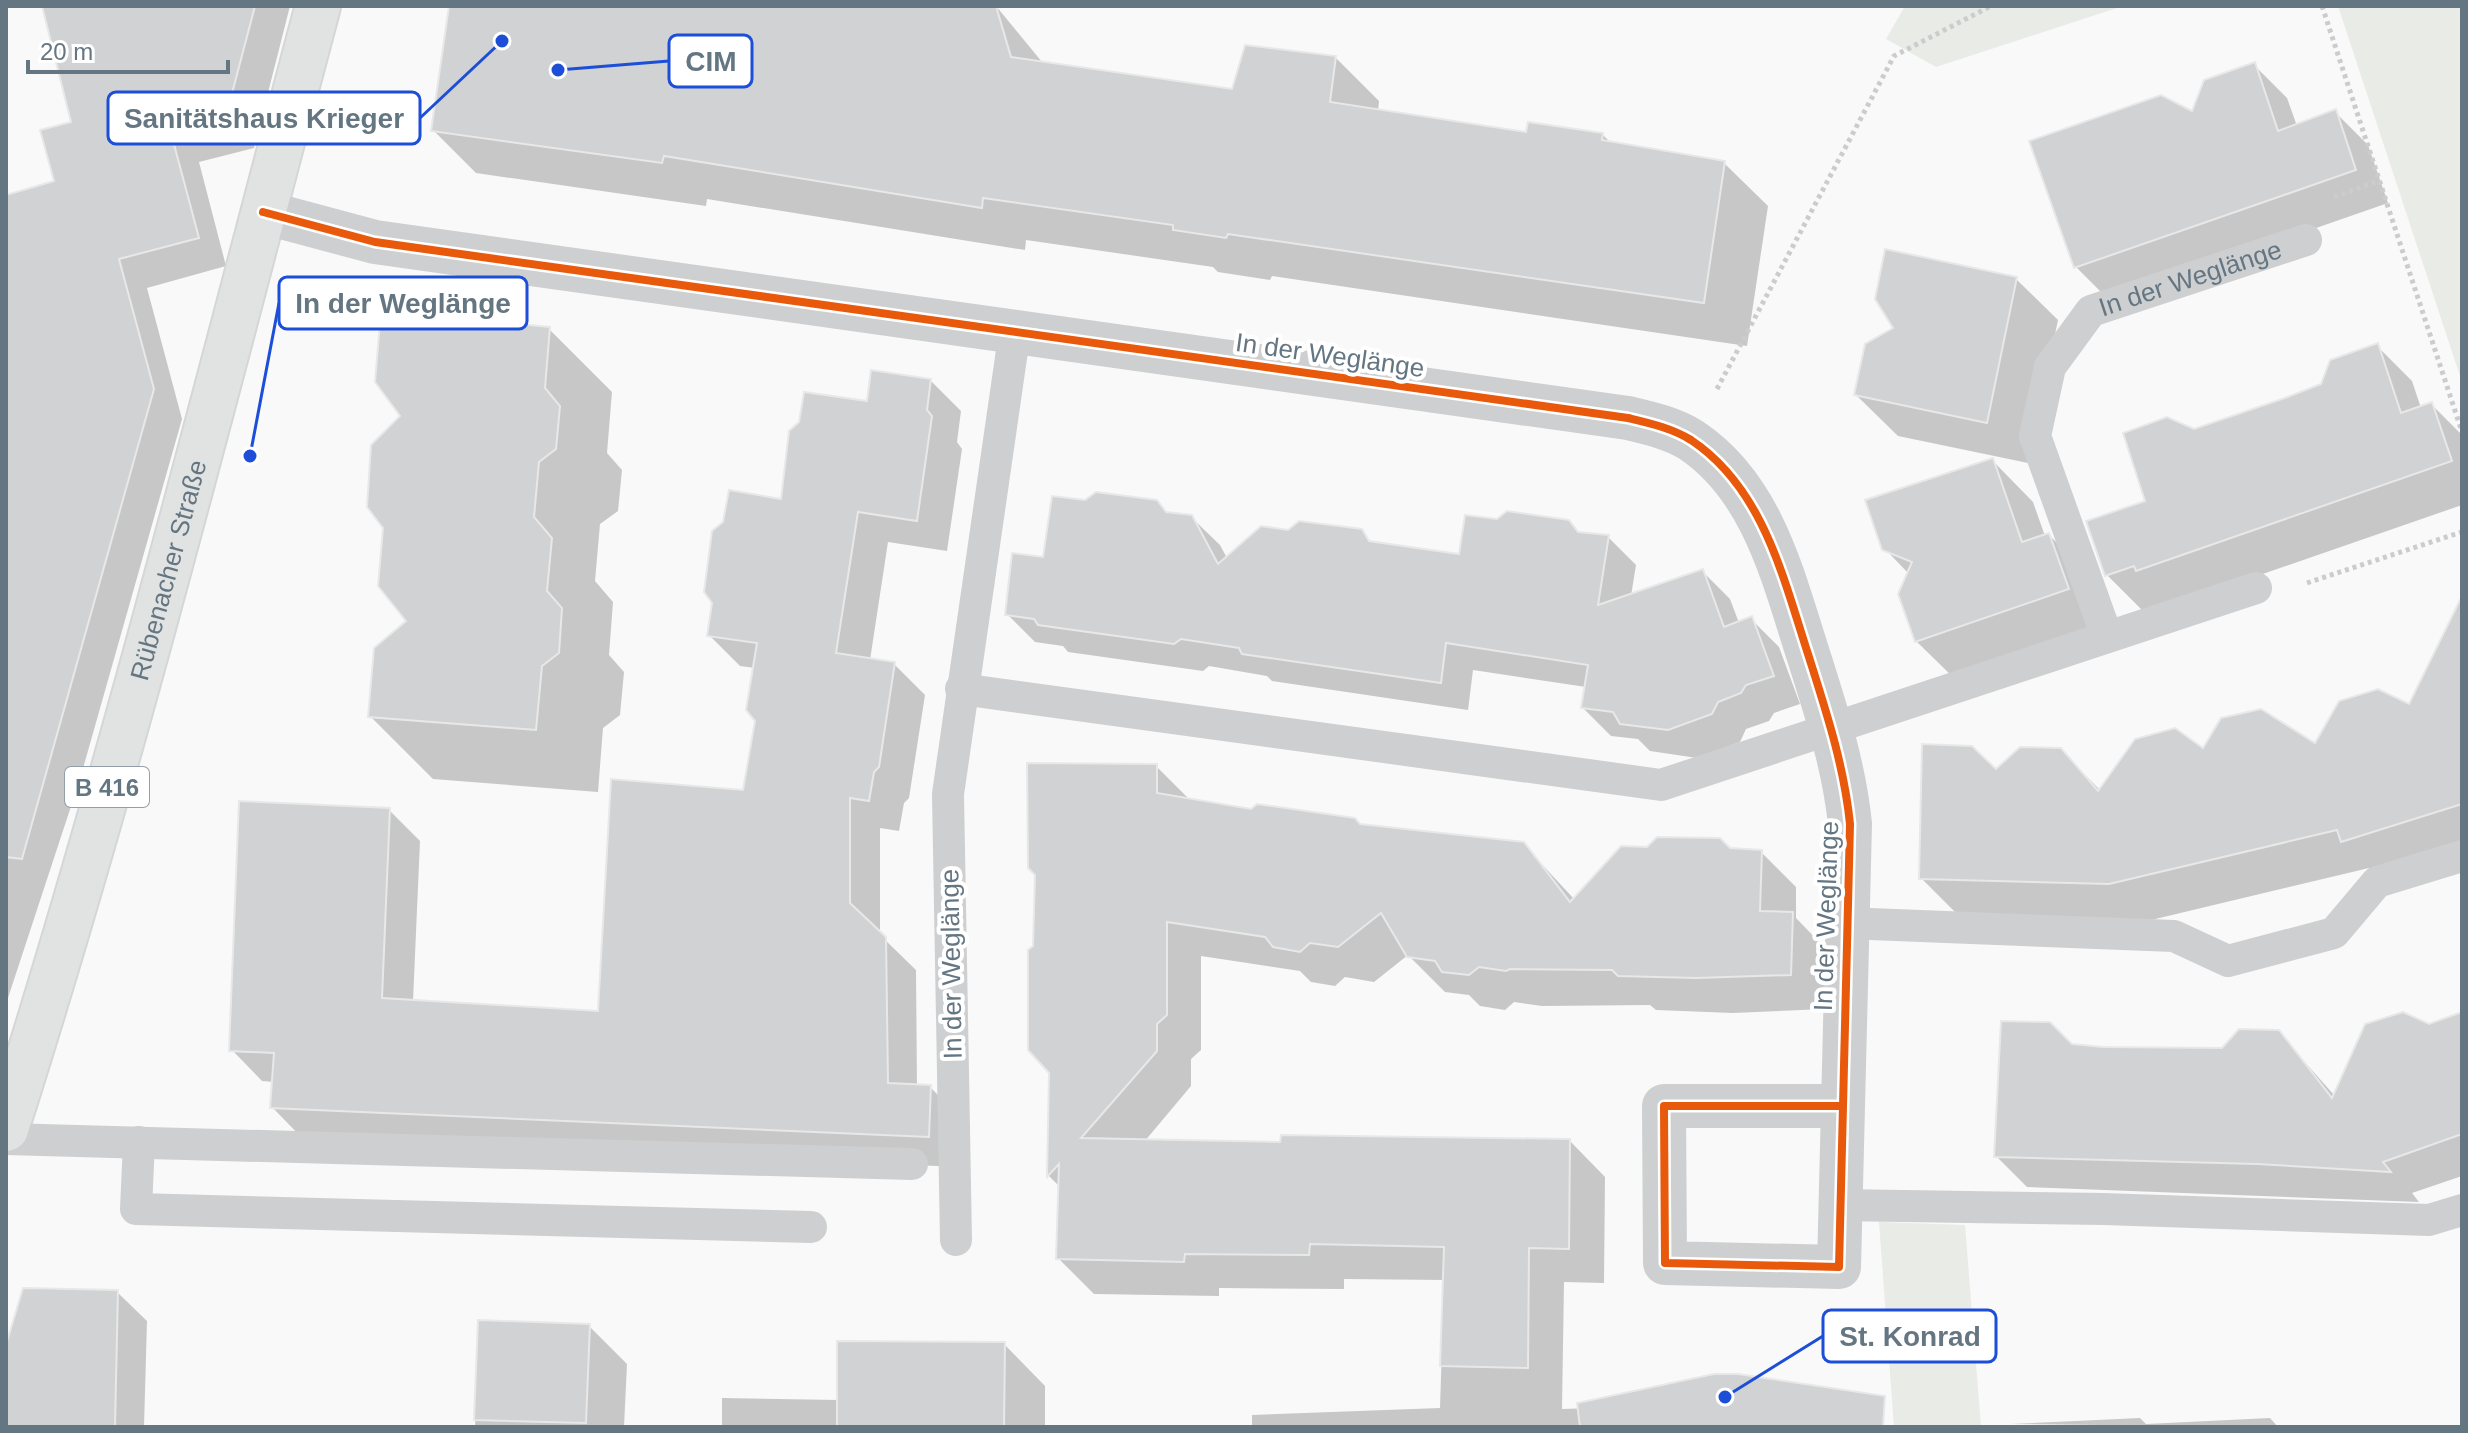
<svg xmlns="http://www.w3.org/2000/svg" width="2468" height="1433" font-family="Arial,sans-serif">
<rect width="100%" height="100%" fill="#f9f9f9"/>
<g fill="#e8ebe6">
<polygon points="1905,6 2123,6 1936,67 1886,39"/>
<polygon points="2338,6 2462,6 2462,382"/>
<polygon points="1879,1222 1965,1225 1981,1427 1894,1427"/>
</g>
<g fill="#0003">
<polygon points="43,6 290,6 254,148 199,162 226,266 147,288 182,419 80,779 6,1004 6,197 57,183 74,123"/>
<polygon points="451,6 996,6 1042,62 1234,91 1336,58 1379,101 1378,111 1528,134 1603,135 1612,144 1724,163 1768,206 1747,346 1272,276 1270,280 1218,272 1213,267 1026,240 1025,250 707,199 706,206 476,173 433,130"/>
<polygon points="2254,65 2287,98 2297,126 2335,112 2368,145 2388,203 2109,300 2076,267 2193,114"/>
<polygon points="2016,279 2058,320 2028,463 1898,436 1856,395"/>
<polygon points="549,329 612,392 607,453 622,470 618,511 600,524 595,581 613,602 609,655 624,672 620,715 603,728 598,792 433,779 370,716 408,621"/>
<polygon points="2377,346 2412,381 2421,408 2431,404 2462,435 2462,505 2173,605 2142,610 2107,575 2194,431 2322,386"/>
<polygon points="930,380 961,411 957,442 962,449 947,551 888,542 870,660 894,664 925,695 909,798 904,803 899,831 880,828 880,935 916,970 917,1086 930,1087 961,1118 960,1167 303,1139 273,1108 274,1082 262,1081 232,1050 389,810 420,841 413,1001 600,1013 745,792 757,721 755,668 740,666 709,635 783,501 868,404"/>
<polygon points="1992,460 2033,502 2045,536 2049,535 2090,576 2110,630 1958,682 1916,641 1909,574 1884,548"/>
<polygon points="1085,502 1156,502 1169,514 1191,517 1220,545 1227,558 1288,532 1361,531 1373,544 1461,557 1498,521 1568,522 1581,534 1608,537 1636,565 1631,596 1702,571 1730,599 1739,623 1751,619 1779,647 1800,704 1774,713 1769,721 1746,729 1740,742 1697,758 1650,751 1638,739 1611,736 1583,708 1586,687 1473,670 1468,710 1272,681 1267,676 1209,666 1203,671 1068,652 1063,646 1035,642 1007,614"/>
<polygon points="2462,664 2462,852 2380,878 2369,868 2147,921 1958,915 1921,878 1996,772 2060,750 2101,791 2204,751 2316,745 2410,707"/>
<polygon points="1156,766 1190,800 1361,826 1523,844 1575,900 1729,850 1761,852 1796,887 1796,918 1827,950 1825,1009 1733,1013 1656,1010 1650,1005 1542,1006 1514,1002 1505,1010 1480,1006 1469,995 1445,992 1408,955 1374,982 1345,977 1335,986 1311,982 1300,971 1201,956 1201,1050 1191,1059 1191,1086 1144,1142 1570,1141 1605,1177 1604,1283 1564,1282 1562,1409 1662,1406 1824,1427 1252,1427 1252,1415 1440,1408 1444,1280 1344,1279 1344,1289 1219,1288 1219,1296 1094,1294 1058,1258 1061,1188 1049,1176 1051,1072"/>
<polygon points="2462,1014 2462,1176 2412,1193 2419,1202 2027,1187 1996,1156 2071,1046 2223,1050 2278,1032 2335,1096 2429,1026"/>
<polygon points="117,1292 147,1321 144,1427 6,1427 6,1348"/>
<polygon points="480,1322 589,1326 627,1364 624,1427 475,1427"/>
<polygon points="1004,1344 1045,1386 1045,1427 722,1427 722,1398 839,1400"/>
<polygon points="2140,1418 2146,1424 2270,1418 2278,1427 2010,1424"/>
</g>
<g fill="#d0d2d3" stroke="#e8e8e8" stroke-width="2">
<polygon points="42,6 255,6 225,120 171,133 199,238 119,259 154,389 22,859 6,857 6,195 54,181 40,130 71,122"/>
<polygon points="449,6 996,6 1011,57 1232,89 1245,45 1336,56 1330,102 1526,132 1528,122 1603,133 1602,140 1725,161 1704,303 1228,234 1226,238 1173,230 1173,225 983,198 982,208 664,156 662,163 431,131"/>
<polygon points="2255,62 2278,131 2336,109 2356,170 2074,268 2029,141 2161,95 2192,111 2204,80"/>
<polygon points="1885,249 2017,277 1987,423 1854,395 1865,344 1893,328 1875,299"/>
<polygon points="381,311 550,327 545,388 560,406 556,449 539,462 534,517 552,538 547,591 562,608 559,653 542,666 536,730 368,717 374,648 406,621 378,586 383,528 367,507 371,445 400,416 375,382"/>
<polygon points="2378,343 2401,413 2432,402 2452,461 2136,571 2134,566 2105,576 2086,521 2145,501 2123,433 2167,417 2194,429 2285,398 2321,384 2330,360"/>
<polygon points="871,370 931,379 927,410 932,416 917,521 858,512 836,653 895,662 879,767 874,772 869,801 850,798 850,903 886,937 888,1083 931,1085 929,1137 270,1108 274,1053 229,1051 239,801 390,808 382,998 598,1011 611,779 743,790 755,721 746,710 757,643 707,636 712,603 704,592 712,531 723,522 729,490 781,499 789,431 799,422 804,392 867,401"/>
<polygon points="1993,458 2022,542 2049,533 2069,589 1915,642 1898,594 1912,562 1882,550 1865,500"/>
<polygon points="1096,492 1157,500 1166,512 1192,515 1218,564 1261,526 1288,530 1299,521 1362,529 1369,541 1459,554 1465,515 1497,519 1507,511 1569,520 1578,532 1609,535 1598,605 1703,569 1724,627 1752,616 1774,676 1746,685 1741,693 1718,702 1712,714 1668,730 1620,724 1613,712 1581,708 1588,665 1446,643 1441,683 1242,654 1239,648 1181,639 1174,644 1038,625 1034,619 1005,615 1012,553 1043,557 1052,496 1085,500"/>
<polygon points="2462,596 2462,804 2341,842 2337,830 2109,884 1919,879 1922,744 1972,746 1996,769 2020,747 2061,748 2098,791 2135,739 2175,728 2203,748 2221,718 2261,709 2315,743 2339,701 2378,689 2409,704"/>
<polygon points="1027,763 1157,764 1157,793 1251,809 1257,804 1355,818 1360,824 1524,842 1570,902 1621,846 1647,847 1657,837 1720,838 1730,848 1762,850 1760,911 1793,912 1791,975 1696,978 1618,976 1612,970 1510,969 1506,971 1479,967 1469,975 1442,972 1435,961 1407,957 1381,913 1338,947 1310,943 1300,952 1273,947 1265,937 1167,922 1167,1015 1157,1024 1157,1051 1081,1138 1280,1142 1281,1135 1570,1139 1569,1249 1529,1248 1528,1368 1440,1366 1444,1247 1310,1244 1309,1255 1185,1254 1184,1262 1056,1259 1059,1164 1047,1177 1049,1073 1028,1050 1028,950 1033,946 1035,875 1028,868"/>
<polygon points="2403,1012 2429,1024 2462,1012 2462,1134 2383,1162 2391,1172 2257,1164 1994,1157 2001,1021 2050,1022 2072,1044 2103,1047 2222,1048 2239,1029 2279,1030 2332,1098 2365,1024"/>
<polygon points="23,1288 118,1290 115,1427 6,1427 6,1345"/>
<polygon points="478,1320 590,1324 586,1423 474,1420"/>
<polygon points="837,1341 1005,1342 1004,1427 837,1427"/>
<polygon points="1714,1374 1738,1374 1885,1396 1883,1427 1580,1427 1577,1403"/>
</g>
<g fill="none" stroke-linecap="round" stroke-linejoin="round">
<defs>
<g id="primary">
<path id="s2" d="M 6,1129 C 124,759 218,381 318,6"/>
</g>
</defs>
<use href="#primary" stroke="#d5d6d7" stroke-width="48"/>
<g stroke="#cbcccd" stroke-width="5" stroke-dasharray="4 4" stroke-linecap="butt">
<polyline points="2322,6 2462,432"/>
<polyline points="2334,197 2378,181"/>
<polyline points="1717,389 1894,56 1991,6"/>
<polyline points="2307,583 2462,532"/>
</g>
<g stroke="#cecfd0" stroke-width="32">
<path id="s1" d="M 2107,637 L 2035,436 L 2050,367 L 2091,311 L 2306,240"/>
<polyline points="961,689 1661,785 2256,588"/>
<polyline points="1845,923 2174,936 2228,961 2334,933 2377,882 2462,856"/>
<polyline points="6,1139 912,1164"/>
<polyline points="139,1142 136,1209 811,1227"/>
<polyline points="1838,1205 2104,1209 2429,1220 2462,1210"/>
<polyline points="956,1240 948,794 1015,330"/>
</g>
<path stroke="#cecfd0" stroke-width="44" d="M 263,212 L 375,242 L 1628,418 C 1649,423 1672,428 1691,440 C 1763,488 1783,577 1808,654 C 1826,711 1844,765 1850,824 L 1839,1267 L 1665,1263 L 1664,1106 L 1841,1106"/>
<use href="#primary" stroke="#e1e2e2" stroke-width="44"/>
<defs>
<path id="cycleway" d="M 263,212 L 375,242 L 1628,418 C 1649,423 1672,428 1691,440 C 1763,488 1783,577 1808,654 C 1826,711 1844,765 1850,824 L 1839,1267 L 1665,1263 L 1664,1106 L 1841,1106"/>
</defs>
<use href="#cycleway" stroke="#fff" stroke-width="13"/>
<use href="#cycleway" stroke="#e8590c" stroke-width="8"/>
</g>
<g text-anchor="middle" dominant-baseline="central" stroke-width="8" stroke-linejoin="round" paint-order="stroke">
<rect fill="#fff" stroke="#939fa8" stroke-width="2" x="65" y="767" width="84" height="40" rx="6"/>
<g font-size="24" font-weight="bold" fill="#657683">
<text x="107" y="787">B 416</text>
</g>
<g font-size="26" fill="#657683" stroke="#fff">
<text stroke="none"><textPath href="#s1" startOffset="458">In der Weglänge</textPath></text>
<text transform="translate(1330 355) rotate(8)">In der Weglänge</text>
<text stroke="none"><textPath href="#s2" startOffset="582">Rübenacher Straße</textPath></text>
<text transform="translate(1826 916) rotate(-88)">In der Weglänge</text>
<text transform="translate(951 964) rotate(-91)">In der Weglänge</text>
</g>
</g>
<path fill="none" stroke="#1d4ed8" stroke-width="3" d="M558 70L669 61M502 41L420 118M250 456L279 303M1725 1397L1823 1336"/>
<g fill="#1d4ed8" stroke="#fff" stroke-width="3">
<circle cx="558" cy="70" r="8"/>
<circle cx="502" cy="41" r="8"/>
<circle cx="250" cy="456" r="8"/>
<circle cx="1725" cy="1397" r="8"/>
</g>
<g fill="#fff" stroke="#1d4ed8" stroke-width="3">
<rect x="669" y="35" width="83" height="52" rx="8"/>
<rect x="108" y="92" width="312" height="52" rx="8"/>
<rect x="279" y="277" width="248" height="52" rx="8"/>
<rect x="1823" y="1310" width="173" height="52" rx="8"/>
</g>
<g font-size="28" text-anchor="middle" font-weight="bold" fill="#657683">
<text x="711" y="71">CIM</text>
<text x="264" y="128">Sanitätshaus Krieger</text>
<text x="403" y="313">In der Weglänge</text>
<text x="1910" y="1346">St. Konrad</text>
</g>
<rect width="2468" height="1433" fill="none" stroke="#657683" stroke-width="16"/>
<path d="M28 60v12h200v-12" fill="none" stroke="#657683" stroke-width="4"/>
<text x="40" y="60" font-size="24" fill="#657683" stroke="#ffffff" stroke-width="6" paint-order="stroke">20 m</text>
</svg>
